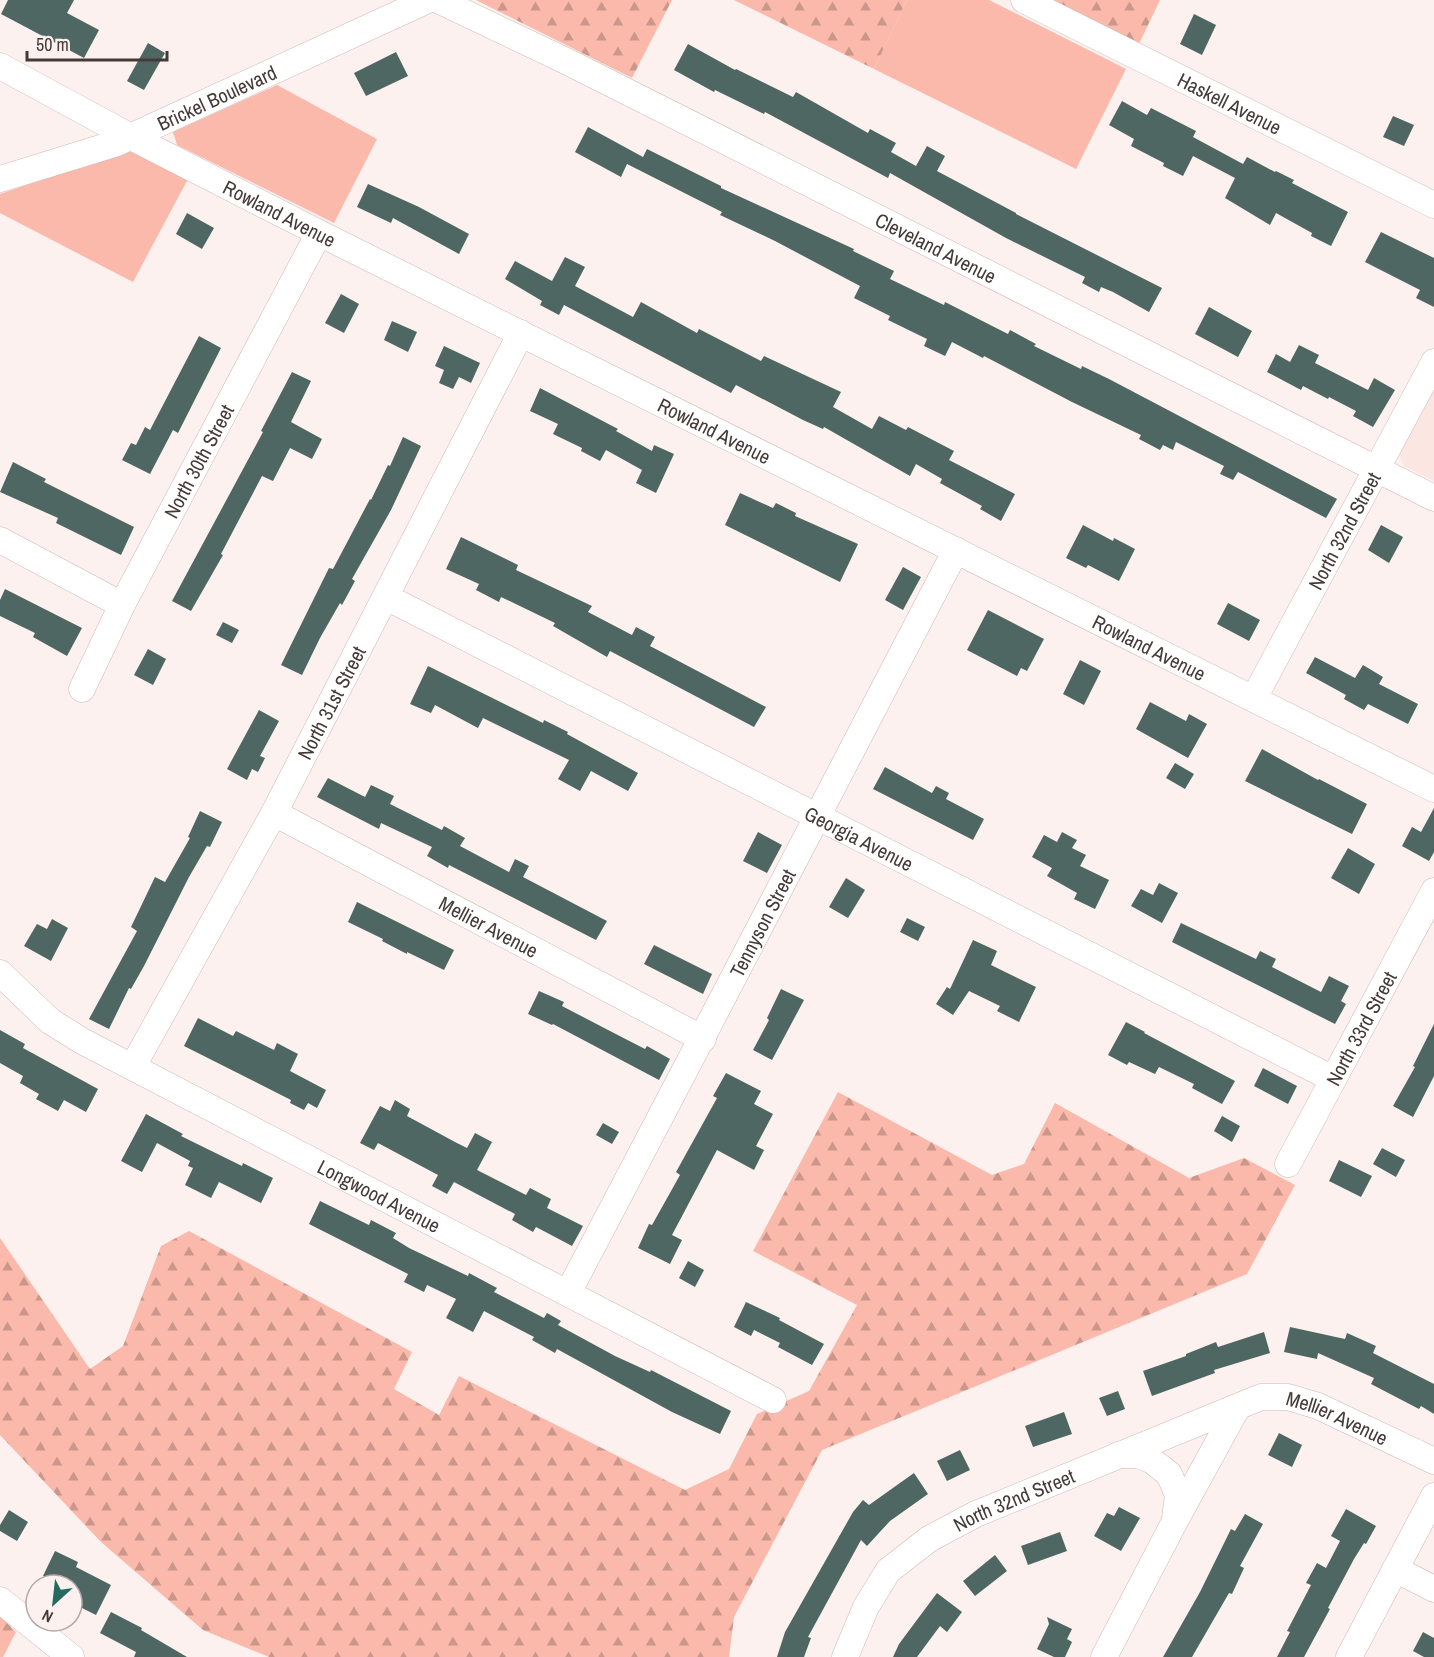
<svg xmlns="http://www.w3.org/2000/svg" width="1434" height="1657" font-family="'Archivo Narrow',sans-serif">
<defs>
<pattern id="forest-firs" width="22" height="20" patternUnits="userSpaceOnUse" patternTransform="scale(1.5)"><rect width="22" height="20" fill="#fab9aa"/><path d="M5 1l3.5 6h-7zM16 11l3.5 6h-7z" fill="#cc978b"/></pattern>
</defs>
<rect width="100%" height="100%" fill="#fcf1ef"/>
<polygon fill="#fbe6e1" points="1434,388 1434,481 1404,466 1399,454"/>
<g fill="#fab9aa">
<polygon points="907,0 989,0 1126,69 1076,169 874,69"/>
<polygon points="277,85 377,139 334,223 177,145 173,132"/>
<polygon points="127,151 144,155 189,177 133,282 0,213 0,194"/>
</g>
<g fill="url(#forest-firs)">
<polygon points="476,0 672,0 632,78"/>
<polygon points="734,0 907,0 874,69"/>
<polygon points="1050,0 1160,0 1138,46"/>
<polygon points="838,1092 992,1175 1024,1164 1055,1103 1189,1178 1244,1158 1295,1185 1247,1274 822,1450 734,1617 729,1657 269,1657 203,1630 101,1542 0,1435 0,1238 90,1369 123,1346 161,1246 189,1231 412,1352 394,1389 439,1415 459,1376 685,1490 729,1469 757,1414 809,1391 857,1305 753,1251"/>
<polygon points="0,1616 16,1632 3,1657 0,1657"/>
</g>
<g fill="#4f6762">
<polygon points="8,0 74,0 67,13 99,30 84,58 1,14"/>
<polygon points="1194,14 1216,25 1202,55 1180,44"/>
<polygon points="148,43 165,53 144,90 127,81"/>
<polygon points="688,44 735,70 736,69 793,97 796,92 868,133 870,129 896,143 891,152 916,166 927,146 945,156 937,171 1016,213 1016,214 1162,288 1149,312 1113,292 1101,287 1099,292 1082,283 1085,277 1006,238 890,173 888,178 765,112 764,114 715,90 714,92 674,70"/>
<polygon points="396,52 408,76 366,96 354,73"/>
<polygon points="1122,101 1147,115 1151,108 1196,131 1193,137 1243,164 1247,157 1275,172 1276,171 1294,180 1292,183 1348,212 1331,246 1311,236 1312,233 1276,213 1270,225 1225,198 1235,178 1193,156 1183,176 1163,166 1164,163 1131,146 1134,139 1109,125"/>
<polygon points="1393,116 1414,125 1404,146 1383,137"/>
<polygon points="588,127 643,157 647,149 721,186 721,188 854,249 853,251 894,271 890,279 944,305 945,302 1008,334 1010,330 1036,344 1034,346 1081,369 1082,366 1109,379 1337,499 1326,518 1238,472 1233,480 1220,474 1224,466 1176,442 1173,450 1163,445 1160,450 1139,439 1141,435 1072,402 984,356 983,358 952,342 945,356 924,346 927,339 888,320 890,316 854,298 860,286 775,241 720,215 722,212 627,164 621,177 575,152"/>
<polygon points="368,184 419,207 469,234 459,254 393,218 391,223 357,207"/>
<polygon points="187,213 214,228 202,249 176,234"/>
<polygon points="1381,232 1434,258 1434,307 1416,298 1420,290 1365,262"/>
<polygon points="565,257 585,267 575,286 633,317 641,302 697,333 699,329 761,361 764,356 841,392 833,407 872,429 879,416 906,430 908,427 954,451 949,460 1015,494 1001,521 980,509 982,506 940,483 942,479 916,464 910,476 824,427 823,429 803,420 736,385 731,393 564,305 559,315 540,305 542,301 505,279 515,261 552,281"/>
<polygon points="341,294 359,304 344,333 325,323"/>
<polygon points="1209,307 1252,331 1238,357 1195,334"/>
<polygon points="392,321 417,332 408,352 384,340"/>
<polygon points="199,336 221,348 178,433 173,430 150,474 122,460 131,443 136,445 145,427 150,430"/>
<polygon points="1299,345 1319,355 1315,363 1368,390 1374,378 1395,390 1373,427 1353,416 1356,411 1329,397 1328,399 1303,386 1301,390 1267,372 1276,354 1290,362"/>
<polygon points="444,346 480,363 471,383 459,377 453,389 439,383 444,370 435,366"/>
<polygon points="292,372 311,381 291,422 322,439 312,459 290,448 273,481 262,476 221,554 223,555 191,611 172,601 263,432 261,431"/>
<polygon points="540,388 618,429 616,431 652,451 654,445 674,454 656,493 636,483 642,470 606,450 600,461 581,451 582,448 553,434 558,424 530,411"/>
<polygon points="403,437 421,446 391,510 352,579 355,581 342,605 340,603 320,638 302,675 281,665 329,568 333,569 370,499 371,500 388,465 390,466"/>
<polygon points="13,462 46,479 44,482 134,527 121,555 56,523 58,518 0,492"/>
<polygon points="740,493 773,508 776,503 796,513 795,516 858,544 840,582 725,525"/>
<polygon points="1083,525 1113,541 1114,538 1135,549 1119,581 1088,565 1086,568 1066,558"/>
<polygon points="1381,525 1403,537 1389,563 1368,550"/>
<polygon points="461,537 518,565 516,570 592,606 588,612 632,635 636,627 655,637 650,646 766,707 754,727 610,651 607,657 553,626 555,623 501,597 499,602 476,590 479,584 446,569"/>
<polygon points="903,567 921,577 903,610 885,600"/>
<polygon points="5,589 82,628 67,656 33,637 35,633 0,616 0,600"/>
<polygon points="1228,603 1260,620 1249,641 1217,624"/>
<polygon points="988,610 1044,639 1027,671 1021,668 1017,676 967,650"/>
<polygon points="223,622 239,630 232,643 216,635"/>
<polygon points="148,649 166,659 153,685 134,675"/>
<polygon points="1315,657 1355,678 1363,665 1383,677 1379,684 1418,704 1408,724 1368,704 1364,710 1344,699 1346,695 1306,673"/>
<polygon points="1080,660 1101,671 1084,705 1063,694"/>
<polygon points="428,666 543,723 544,720 568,732 567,734 638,773 628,791 591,771 580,791 558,779 569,760 483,718 478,728 435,705 431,713 410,704"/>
<polygon points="1150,702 1186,721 1189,714 1207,724 1188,758 1136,729"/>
<polygon points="259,710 279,721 260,756 265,758 258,772 252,769 247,780 227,769"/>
<polygon points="1262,749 1318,780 1319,779 1367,804 1352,834 1245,781"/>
<polygon points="1175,763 1194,774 1185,789 1166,778"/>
<polygon points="885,767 932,793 936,786 949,793 946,799 984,819 973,840 873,789"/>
<polygon points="328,778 365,797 371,785 394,796 390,804 442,830 444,826 465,838 460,846 509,872 515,859 529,866 523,877 607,921 596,940 449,865 448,868 427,856 432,847 381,823 379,829 317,797"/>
<polygon points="1434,808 1434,852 1429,861 1402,846 1412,827 1421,832"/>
<polygon points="200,811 222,822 210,847 207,846 189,877 144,966 131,989 129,988 109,1029 89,1019 137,931 131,927 155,877 165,882 190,838 188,837"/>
<polygon points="758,832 782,845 767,873 743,861"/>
<polygon points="1062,832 1077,840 1072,848 1086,855 1080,866 1109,880 1095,909 1074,899 1077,893 1047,876 1052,868 1032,857 1044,835 1057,842"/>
<polygon points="1348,848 1375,864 1359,894 1331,878"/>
<polygon points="846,878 865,890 848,918 829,907"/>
<polygon points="1159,883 1178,893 1162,923 1131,906 1141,889 1153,895"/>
<polygon points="357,902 454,950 444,970 407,952 407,954 382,941 383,939 348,922"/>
<polygon points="907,918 925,927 918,941 900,932"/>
<polygon points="52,919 68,928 51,961 24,946 37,924 47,929"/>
<polygon points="1181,923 1256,959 1260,951 1276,959 1272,967 1321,992 1329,976 1349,986 1341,1001 1346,1004 1335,1024 1172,942"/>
<polygon points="973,940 997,951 991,965 1036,987 1019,1022 997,1011 1000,1006 969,991 953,1015 936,1004 947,987 950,989"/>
<polygon points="654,945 712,974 703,994 644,964"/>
<polygon points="781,989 804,1000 772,1060 753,1050 769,1020 767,1018"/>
<polygon points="539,991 564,1002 562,1006 610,1031 645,1049 647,1046 670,1059 659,1080 553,1024 552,1025 528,1014"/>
<polygon points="198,1018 233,1036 236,1031 274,1050 277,1043 298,1054 290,1071 326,1090 317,1108 308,1103 304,1110 290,1103 291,1100 184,1046"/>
<polygon points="1126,1022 1145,1032 1144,1033 1235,1081 1222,1104 1192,1088 1194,1084 1159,1067 1155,1074 1129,1062 1127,1065 1108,1055"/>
<polygon points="1434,1024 1434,1076 1413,1117 1393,1106 1415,1067 1413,1066"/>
<polygon points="0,1030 25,1044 23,1048 98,1089 86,1112 64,1100 58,1111 36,1099 39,1094 20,1083 23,1076 0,1063"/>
<polygon points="1263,1068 1297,1086 1288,1104 1254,1086"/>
<polygon points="726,1073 761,1091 754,1104 773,1114 756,1146 764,1150 754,1170 717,1150 672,1235 682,1240 670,1264 638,1248 649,1224 652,1225 680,1175 676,1172 717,1098 713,1096"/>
<polygon points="395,1100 410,1109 407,1116 455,1142 467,1148 475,1133 492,1142 477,1170 526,1195 530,1188 551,1199 547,1208 583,1226 572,1246 536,1227 533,1232 512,1220 515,1214 454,1182 447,1194 432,1186 438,1175 378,1143 374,1150 360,1143 380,1106 390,1111"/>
<polygon points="146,1114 183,1134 181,1136 242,1166 243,1163 273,1178 261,1203 219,1182 211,1198 185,1185 193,1168 188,1166 190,1161 157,1143 142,1172 121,1161"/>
<polygon points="1222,1116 1240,1126 1232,1142 1214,1131"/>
<polygon points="603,1123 619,1132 612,1144 596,1135"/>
<polygon points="1382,1148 1405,1160 1396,1177 1373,1164"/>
<polygon points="1339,1160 1372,1176 1361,1197 1329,1181"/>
<polygon points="320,1201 369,1225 371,1220 396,1233 393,1238 409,1248 468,1276 469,1273 497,1288 494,1292 544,1318 547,1313 561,1321 558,1325 615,1356 650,1372 651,1370 731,1411 720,1434 672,1412 557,1349 555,1353 532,1340 534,1337 484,1311 473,1332 446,1318 456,1299 427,1285 424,1292 404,1282 408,1274 309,1224"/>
<polygon points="688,1261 704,1270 695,1287 679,1278"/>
<polygon points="746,1302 780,1318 779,1320 824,1344 812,1365 778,1347 780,1343 754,1330 751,1336 734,1327"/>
<polygon points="1290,1327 1345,1339 1347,1333 1376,1346 1373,1353 1434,1384 1434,1414 1421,1406 1419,1409 1371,1384 1374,1378 1318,1353 1317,1359 1284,1352"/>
<polygon points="1264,1332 1270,1353 1214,1370 1215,1373 1152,1396 1143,1371 1186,1356 1186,1354 1216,1342 1218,1347"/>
<polygon points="1118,1391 1125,1409 1107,1416 1099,1398"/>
<polygon points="1064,1412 1072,1434 1033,1447 1025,1426"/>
<polygon points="1279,1433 1302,1445 1292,1467 1268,1455"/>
<polygon points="960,1450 970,1470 947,1481 937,1461"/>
<polygon points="914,1473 928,1494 890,1521 867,1546 861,1540 808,1637 811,1638 804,1657 777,1657 785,1632 853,1512 863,1500 869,1505"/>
<polygon points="1119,1507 1140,1518 1121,1551 1094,1536 1107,1513 1114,1516"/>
<polygon points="1346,1509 1376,1526 1366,1544 1364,1543 1354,1559 1328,1608 1330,1609 1304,1657 1277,1657 1290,1632 1287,1631 1311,1585 1306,1583 1317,1563 1326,1568 1340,1541 1331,1536"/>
<polygon points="9,1510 28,1522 17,1541 0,1531 0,1525"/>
<polygon points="1245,1514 1263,1524 1240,1566 1244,1568 1232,1594 1229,1593 1192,1657 1163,1657 1200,1592 1231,1529 1235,1531"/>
<polygon points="1060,1532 1067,1551 1028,1565 1021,1546"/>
<polygon points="55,1551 78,1562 76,1567 111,1585 96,1615 72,1603 72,1585 61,1585 43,1576"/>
<polygon points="995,1555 1007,1571 975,1596 963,1581"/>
<polygon points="937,1593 962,1612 947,1632 940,1626 917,1657 893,1657 899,1644"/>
<polygon points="111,1612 142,1628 141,1630 187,1657 134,1657 136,1652 100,1633"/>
<polygon points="1047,1617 1072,1629 1067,1639 1072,1642 1065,1657 1054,1657 1037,1649 1049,1624"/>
<polygon points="1423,1632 1434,1638 1434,1657 1424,1657 1413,1651"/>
</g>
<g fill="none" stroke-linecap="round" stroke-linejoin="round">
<defs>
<g id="minor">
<path id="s1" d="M 438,0 L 568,62 L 1434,498"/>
<path id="s2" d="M 1024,0 L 1434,205"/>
<path id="s3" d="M 0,66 L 131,137 L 319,233 L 1434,789"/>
<path id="s4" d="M 0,179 L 117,143 L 428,0"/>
<polyline points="0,540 122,605"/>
<path id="s5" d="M 386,597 L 1333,1079"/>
<path id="s6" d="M 82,689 L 122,605 L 319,233"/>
<path id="s7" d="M 1254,698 L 1434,362"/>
<path id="s8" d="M 274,813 L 703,1039"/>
<path id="s9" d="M 0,973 L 50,1021 L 82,1041 L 773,1400"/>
<path id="s10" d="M 133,1066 L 274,813 L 521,333"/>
<path id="s11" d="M 1288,1164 L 1434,891"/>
<path id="s12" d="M 568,1293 C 699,1046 826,798 956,550"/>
<polyline points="1118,1455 1138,1455 1151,1460 1169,1474 1178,1495 1175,1519"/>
<polyline points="1395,1569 1434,1589"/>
<polyline points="0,1600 71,1657"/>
<path id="s13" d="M 845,1657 L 866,1607 L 888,1571 L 929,1539 L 976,1514 L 1261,1397 L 1288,1397 L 1318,1406 L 1434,1461"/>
<polyline points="1104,1657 1175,1521 1237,1408"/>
<polyline points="1349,1657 1434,1496"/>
</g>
</defs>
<use href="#minor" stroke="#d0b8b2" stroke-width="27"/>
<use href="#minor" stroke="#fff" stroke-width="26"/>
</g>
<g text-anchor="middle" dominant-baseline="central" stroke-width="6" stroke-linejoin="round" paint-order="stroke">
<g font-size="20" fill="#443a38" stroke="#fcf1ef">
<text stroke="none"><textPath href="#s4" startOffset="232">Brickel Boulevard</textPath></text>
<text stroke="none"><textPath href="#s2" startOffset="230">Haskell Avenue</textPath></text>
<text stroke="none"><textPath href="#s3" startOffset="316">Rowland Avenue</textPath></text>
<text stroke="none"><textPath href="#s1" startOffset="556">Cleveland Avenue</textPath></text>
<text stroke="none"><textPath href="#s3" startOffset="802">Rowland Avenue</textPath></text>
<text stroke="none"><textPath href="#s6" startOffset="256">North 30th Street</textPath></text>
<text stroke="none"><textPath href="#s7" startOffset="190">North 32nd Street</textPath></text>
<text stroke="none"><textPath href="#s3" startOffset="1288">Rowland Avenue</textPath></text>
<text stroke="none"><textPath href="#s10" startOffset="414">North 31st Street</textPath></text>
<text stroke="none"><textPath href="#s5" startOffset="531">Georgia Avenue</textPath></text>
<text stroke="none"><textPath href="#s12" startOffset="418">Tennyson Street</textPath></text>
<text stroke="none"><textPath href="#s8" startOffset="243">Mellier Avenue</textPath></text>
<text stroke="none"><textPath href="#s11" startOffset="154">North 33rd Street</textPath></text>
<text stroke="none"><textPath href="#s9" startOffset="442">Longwood Avenue</textPath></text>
<text stroke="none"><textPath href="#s13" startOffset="590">Mellier Avenue</textPath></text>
<text stroke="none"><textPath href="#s13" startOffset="242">North 32nd Street</textPath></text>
</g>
</g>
<g transform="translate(54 1603) rotate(207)"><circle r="28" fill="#fcf1ef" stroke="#b2a8a6" stroke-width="1.5"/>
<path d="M0-4.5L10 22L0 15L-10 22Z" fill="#246a5f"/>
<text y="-9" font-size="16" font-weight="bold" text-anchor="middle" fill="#443a38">N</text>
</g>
<path d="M27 51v9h140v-9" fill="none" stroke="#443a38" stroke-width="3"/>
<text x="36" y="51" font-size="18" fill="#443a38" stroke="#fcf1ef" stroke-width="4.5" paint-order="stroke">50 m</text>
</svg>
